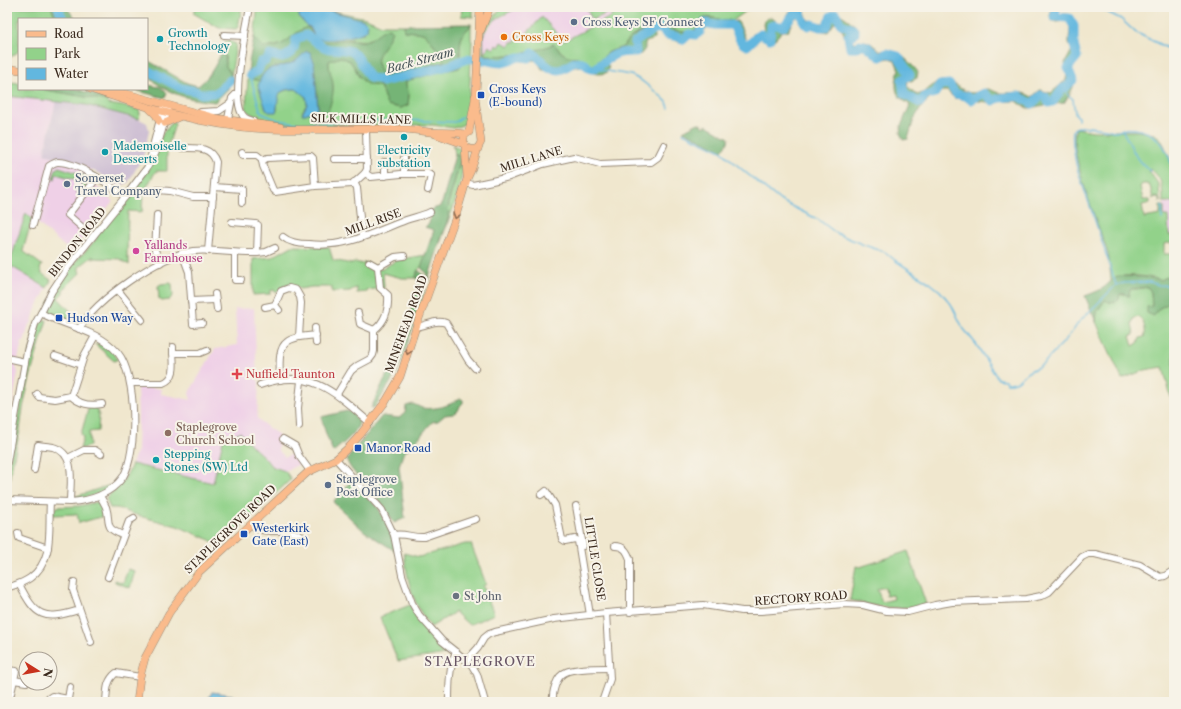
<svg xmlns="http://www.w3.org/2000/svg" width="1181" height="709" font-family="'Libre Caslon Text',serif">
<rect width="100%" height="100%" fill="#f7f3e8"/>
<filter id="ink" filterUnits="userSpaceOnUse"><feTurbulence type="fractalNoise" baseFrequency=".025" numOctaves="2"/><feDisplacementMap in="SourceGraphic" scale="8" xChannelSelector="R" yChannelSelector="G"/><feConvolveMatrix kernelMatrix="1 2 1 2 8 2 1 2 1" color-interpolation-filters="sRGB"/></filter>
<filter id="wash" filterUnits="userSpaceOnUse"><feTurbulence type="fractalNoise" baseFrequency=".012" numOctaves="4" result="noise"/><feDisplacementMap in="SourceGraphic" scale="16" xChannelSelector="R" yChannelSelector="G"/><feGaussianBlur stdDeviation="0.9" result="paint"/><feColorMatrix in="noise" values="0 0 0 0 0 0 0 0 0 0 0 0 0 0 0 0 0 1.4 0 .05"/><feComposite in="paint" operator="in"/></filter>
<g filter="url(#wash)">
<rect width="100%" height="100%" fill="#f0e7ce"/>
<g fill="#efd0e7">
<polygon points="520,7 586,7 592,20 610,12 612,16 564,41 484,55 484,34 491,25 495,20"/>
<polygon points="7,96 56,101 44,154 73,161 91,169 90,181 113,201 71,252 26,213 9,265 47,288 35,311 31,324 29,324 24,342 22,342 19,355 16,367 18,372 7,433"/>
<polygon points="1174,202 1174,235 1169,235 1168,216 1164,216 1164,203"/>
<polygon points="254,308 257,380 259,382 257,418 266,426 279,435 278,450 285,457 295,453 300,464 285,471 271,466 265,458 254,448 240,432 223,440 213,483 132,464 137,450 138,415 137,388 146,387 161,389 161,394 191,400 189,393 215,349 237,345 235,309"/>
</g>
<polygon fill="#cdbed3" points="56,101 86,105 139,119 147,123 149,130 145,151 142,158 128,183 123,185 117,185 100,174 73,161 44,154"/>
<g fill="#92d28a" stroke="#667e54" fill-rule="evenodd">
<polygon points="11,7 51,7 54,13 54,19 19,19 19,51 7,60 7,47"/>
<polygon points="196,7 242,7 238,27 236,29 219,28 193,13"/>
<path d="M 255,7 L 304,7 L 302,9 L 299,17 L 307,26 L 310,27 L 315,37 L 351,35 L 364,33 L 366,23 L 364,20 L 313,7 L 323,7 L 338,12 L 366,18 L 382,25 L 404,25 L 404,31 C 410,32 421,31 426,35 C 430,38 443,58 445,62 C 423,65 404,74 382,75 C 372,59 381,49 391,35 L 384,29 L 378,35 L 365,41 L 348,39 L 332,43 L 318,42 L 313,37 L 312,32 L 301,30 C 290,41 279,48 263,47 L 254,38 L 257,13 Z"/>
<polygon points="462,7 473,7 473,17 461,16"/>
<path d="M 520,7 C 508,13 487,20 484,35 C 483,41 484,48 484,54 L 489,46 L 494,49 L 496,45 L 499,47 L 502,42 L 509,46 L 512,42 L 515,42 L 517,36 L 525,35 L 542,17 L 564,41 L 612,16 L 610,12 L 592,20 L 586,7 L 752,7 L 731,22 C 722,21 711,15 702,19 C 697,40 672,31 660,23 C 655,24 653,26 648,28 C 638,34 628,35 623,47 L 609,52 L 594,65 L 590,66 C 583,60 575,59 566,55 C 561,53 558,48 554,44 C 529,54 508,57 482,55 L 484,31 L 488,21 L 492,20 L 500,9 Z"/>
<path d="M 471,24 L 471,40 L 472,41 L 468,119 L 465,124 L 454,128 L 433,125 L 406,125 L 405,122 L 402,122 L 402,125 L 319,126 L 317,125 L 317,120 L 314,120 L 313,126 C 296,125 261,122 247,111 L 246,106 L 248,78 L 260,81 L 258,86 L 277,111 C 277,94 278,90 296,89 L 306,97 L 307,104 L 302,112 L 305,114 L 317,109 L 318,107 L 323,112 C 327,105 334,94 333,86 C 332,77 328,70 329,61 L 341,57 L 350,61 L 356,70 L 359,77 L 368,85 L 380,86 L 387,105 L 401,108 L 408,105 L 409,95 L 406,85 L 406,81 L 443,71 L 459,68 L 462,65 C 460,56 458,44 463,35 C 465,31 468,30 471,24 Z"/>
<polygon points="229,41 236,44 231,77 231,73 226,67 225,55 221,54 222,48 225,42"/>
<path d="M 7,78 L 10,82 L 19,83 L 19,89 L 41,89 L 108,101 L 107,104 C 118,105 128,107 139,110 L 140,113 L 139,119 L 86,105 L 7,96 Z"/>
<path d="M 173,122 L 175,124 L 167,149 L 167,171 L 156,171 L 143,193 L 142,212 L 128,211 L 127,255 L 127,258 L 129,258 L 129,265 L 120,259 L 93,258 L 93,256 L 79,267 L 79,271 L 80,273 L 63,290 L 63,293 L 58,298 L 78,319 L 83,315 L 84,317 C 73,329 65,316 52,315 L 49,314 L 48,304 L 67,272 L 81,255 L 82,255 L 97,238 L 96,235 L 139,183 L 165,129 L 167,130 L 168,127 Z"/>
<path d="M 1076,128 L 1093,131 L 1138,131 L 1154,134 L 1160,138 L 1164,145 L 1174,168 L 1174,202 L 1163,202 C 1163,189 1162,175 1149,169 L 1149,171 L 1159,185 L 1160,202 L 1158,198 L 1155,197 L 1153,199 L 1150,186 L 1147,184 L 1142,184 L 1140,187 L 1143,200 L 1150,200 L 1150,203 L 1142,205 L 1144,218 L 1160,215 L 1160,206 L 1164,206 L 1164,216 L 1168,216 L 1169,235 L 1174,235 L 1174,242 L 1164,244 L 1164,254 L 1174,254 L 1174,277 L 1167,277 L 1161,280 C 1147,276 1125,273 1111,279 C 1110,271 1110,262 1108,254 C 1100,228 1067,152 1076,128 Z"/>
<path d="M 452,145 C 455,146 458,147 460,150 C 471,168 447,224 440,243 L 448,218 L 449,201 L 460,162 L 458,155 L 455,155 L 454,148 Z"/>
<polygon points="59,167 84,175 90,178 90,181 80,195 76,193 77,187 81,187 82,181 56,174 55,179 53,178 56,169"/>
<polygon points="26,213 32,219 23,251 42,265 40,269 42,271 41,273 51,280 47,288 9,265"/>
<path d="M 292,246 L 329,247 L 333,260 L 352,264 L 355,262 L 363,264 L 364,262 L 372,265 L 377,269 L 382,269 L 397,260 L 426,255 L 421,267 L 417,271 L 416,278 L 402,278 L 383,273 L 384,288 L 368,290 L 367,292 L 357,293 L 357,288 L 353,289 L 350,291 L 332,292 L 332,287 L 312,287 L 300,289 C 289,282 285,284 276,293 L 274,290 L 270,291 L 270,294 L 253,295 L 253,259 L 272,257 Z"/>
<polygon points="170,283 172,284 173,296 169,300 162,301 159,299 158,286 161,284"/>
<path d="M 1148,287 L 1151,292 L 1152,306 L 1158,309 L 1169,303 L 1172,297 L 1174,296 L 1174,410 L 1163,367 L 1145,370 L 1122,379 L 1096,322 L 1097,312 L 1105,300 L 1119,299 L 1120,294 L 1126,294 L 1131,289 L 1138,289 ZM 1139,317 C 1144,321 1147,332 1144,337 L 1140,338 L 1138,343 L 1133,346 L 1130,336 L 1134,335 L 1132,323 L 1134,318 Z"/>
<path d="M 44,320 L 47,320 C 38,349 29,378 23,408 C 21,418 21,429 18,439 C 15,454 7,481 9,496 L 7,493 L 7,475 L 28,359 L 37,326 Z"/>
<path d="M 95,344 C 105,342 112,352 118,359 L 114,361 Z"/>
<polygon points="89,406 95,407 99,415 98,431 89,432 90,446 80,449 83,438 81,434"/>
<path d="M 240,432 L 254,448 L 265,458 L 271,466 L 285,471 L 291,479 L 220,546 L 208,539 L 177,526 L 139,516 L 117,508 L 110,508 L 106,499 C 109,494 114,491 118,487 C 124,480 129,472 132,464 L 213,483 L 223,440 Z"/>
<path d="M 110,485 C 102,494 88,497 77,499 L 74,497 Z"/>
<path d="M 97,502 C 103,504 103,510 103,516 L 101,517 L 79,523 L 77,514 L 53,515 L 53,511 L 57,507 L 79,506 Z"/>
<path d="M 465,544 L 471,544 L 486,584 L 483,586 L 494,614 L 469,625 L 455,612 L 431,627 C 412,603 408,583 404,553 L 419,557 Z"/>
<path d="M 908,551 L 926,604 C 899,611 876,607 850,600 L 856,566 L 860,567 ZM 885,587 L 886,596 L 893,595 L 894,599 L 882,602 L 877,589 Z"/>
<polygon points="128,569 135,571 130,588 115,582 115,580 123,583"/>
<polygon points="410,605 415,614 448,650 447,654 398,661 380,617"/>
</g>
<g fill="#75b476" stroke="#586f4a">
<polygon points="51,7 66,7 76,19 54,19 54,13"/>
<path d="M 1052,7 L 1059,7 L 1057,11 L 1059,14 C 1081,11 1073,31 1076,45 C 1077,48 1079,51 1080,54 L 1071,66 C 1077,84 1074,87 1064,103 L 1039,106 L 1031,108 L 1027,108 L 1016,101 L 987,102 L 954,98 L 947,91 L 942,91 L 933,96 L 923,105 L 914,119 L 908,139 L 903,140 L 900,133 L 901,126 L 910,105 C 907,102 905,102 902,99 C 893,93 896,78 899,70 L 895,60 L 889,58 C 872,63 874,50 863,48 C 859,47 854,51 848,50 C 844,39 846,29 835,22 L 828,32 L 806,27 L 802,23 L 798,14 L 796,18 L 793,20 L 788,31 L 781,31 L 779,35 L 773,41 L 760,38 C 756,45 751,47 743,47 L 739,44 L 731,27 L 712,27 L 708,25 C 702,36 699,35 689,39 L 687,41 L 681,43 L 667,36 L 661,31 L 657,31 L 654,36 L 654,39 L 646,42 L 645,45 L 645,49 L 641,54 L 619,56 L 606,64 L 609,67 L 606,73 C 590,77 591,68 580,67 C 573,66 570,69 564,71 C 558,72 549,69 542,69 L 537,60 L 522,61 L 517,59 C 506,63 496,66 484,64 L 484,55 C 509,57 530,54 554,44 L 561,52 L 567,56 L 578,57 L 591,66 L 594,65 L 609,52 L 623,47 C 629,35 638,34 648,29 C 653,26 655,24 660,23 C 672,31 697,40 702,19 C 706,17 720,18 725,21 L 730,20 L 732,22 L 737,21 C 740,24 745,37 746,42 L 749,42 L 752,40 L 753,34 L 764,30 L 763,24 L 766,19 L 771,17 L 778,23 L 783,23 L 790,11 L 804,9 L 808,20 L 816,23 L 825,23 L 827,15 L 833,11 C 840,13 854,23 858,29 L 854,37 L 853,42 L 857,43 C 866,37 874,46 881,51 C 897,48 909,61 918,72 L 917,78 L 911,81 L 908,80 L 907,86 L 917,95 C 926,93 933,83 941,81 C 953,78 961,93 972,93 C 977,93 982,89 987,89 C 991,89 995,92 999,93 C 1012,94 1019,89 1032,97 L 1040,90 L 1051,93 L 1066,80 L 1067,73 L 1065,63 L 1072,50 C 1064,39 1075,30 1067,21 L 1056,22 L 1051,20 L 1050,16 Z"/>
<path d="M 471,24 C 468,30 465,30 463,35 C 458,44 460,56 462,65 L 459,68 L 443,71 L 406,81 L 406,85 L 409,95 L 408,105 L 401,108 L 387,105 L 380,86 L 368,85 L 359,77 L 356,70 L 350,61 L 341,57 L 329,61 C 328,70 333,77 333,86 C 334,94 330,107 327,114 L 318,107 L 314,62 L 306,51 C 303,55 300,59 297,61 C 282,71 271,60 260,81 L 248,78 L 249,62 L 254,37 L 263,47 C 287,49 289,34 307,27 L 309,28 L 313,37 L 318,42 C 331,43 339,39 349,40 C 354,40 360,42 365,41 C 374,39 380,30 389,28 L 392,31 C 387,48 369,55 382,75 C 404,74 423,65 444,62 C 443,58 429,37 426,35 C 421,31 410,32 404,31 L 404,25 Z"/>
<path d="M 221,54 L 225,55 L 226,67 L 231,73 L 231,77 L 228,89 L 215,102 C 186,99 170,95 147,76 L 147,60 L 187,83 L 198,86 C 209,78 215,66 221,54 Z"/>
<polygon points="147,85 160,87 167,93 165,98 161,97 131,89 147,89"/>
<polygon points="41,89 76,89 108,99 108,101"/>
<path d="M 698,123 L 705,127 L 706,125 L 729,138 C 728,144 726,146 722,150 L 683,131 Z"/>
<polygon points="455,155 458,155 460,162 449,201 448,218 427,282 427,273 422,269 421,267 434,230 425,227 429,224 432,209 439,207 442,203"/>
<polygon points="418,270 424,275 425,288 402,361 396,374 375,407 371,408 389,370 398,354 419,282 416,278"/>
<path d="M 1118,276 L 1145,277 L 1161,280 L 1167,277 L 1174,277 L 1174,296 L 1172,297 L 1169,303 L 1158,309 L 1154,316 L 1147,313 L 1147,307 L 1152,306 L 1151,292 L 1148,287 L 1131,289 L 1129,292 L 1130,296 L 1127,296 L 1126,294 L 1120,294 L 1119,299 L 1116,302 L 1111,303 L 1105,300 L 1097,312 L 1096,322 L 1085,296 C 1093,293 1102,290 1108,284 C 1113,279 1111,279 1118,276 Z"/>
<path d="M 460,398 L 463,400 L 463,403 L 460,406 L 458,411 L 453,414 L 445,415 L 438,421 L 432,422 L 418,439 L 403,454 L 399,466 L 405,518 L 394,523 C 386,509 377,497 366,485 C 359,477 351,471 347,461 L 350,455 L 382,416 L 399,418 L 405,413 L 406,406 L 413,404 C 416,405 419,407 422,408 C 435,410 450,406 460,398 Z"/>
<path d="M 347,411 L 351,412 L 359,421 C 359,432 341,445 333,452 L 326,434 L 321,417 Z"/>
<polygon points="352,480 379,509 391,533 395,551 364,531 333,502"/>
</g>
<g fill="#62b7df" stroke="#4e707e">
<path d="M 304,7 L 320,8 L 364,20 L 368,24 L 367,30 C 361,36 323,43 316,38 C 313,35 312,30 310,27 L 307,26 L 299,17 L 299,11 Z"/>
<path d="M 306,51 L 310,52 L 314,62 L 318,109 L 305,114 L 302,114 L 307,104 L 306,97 L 296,89 C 274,89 280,97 276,112 L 269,112 L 266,109 L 258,86 C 261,75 266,67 278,67 L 280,65 L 281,66 C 293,64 298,60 306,51 Z"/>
<polygon points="212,692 232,695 242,702 207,702"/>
</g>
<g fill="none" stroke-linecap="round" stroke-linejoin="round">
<g stroke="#62b7df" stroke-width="1.5">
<polyline points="1100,7 1105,11 1121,19 1135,32 1171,50 1174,49"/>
<polyline points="311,38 316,36"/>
<polyline points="595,69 631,75 642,81 662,97 667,102 669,108"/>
<polyline points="250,75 261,113 278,120 302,124 402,120 455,122 468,113"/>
<polyline points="1064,88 1068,95 1073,99 1075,113 1078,117 1078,120"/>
<polyline points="1122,129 1137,158 1150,171"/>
<polyline points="683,133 721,151 745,172 781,201 819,220 836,233 864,245 885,252 896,261 930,283 940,291 951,304 962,326"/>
<polyline points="1162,206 1162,219"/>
<path d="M 1116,285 C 1108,260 1100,235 1091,209 C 1087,197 1082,184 1078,171 C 1076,164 1070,135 1074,129 C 1078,124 1110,129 1116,132 C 1125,128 1131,128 1140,130 C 1163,136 1167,151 1174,171"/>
<path d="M 963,328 L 976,344 L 998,379 L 1005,380 L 1007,383 C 1021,383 1019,378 1028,372 C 1033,369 1040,367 1044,363 C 1047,361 1048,358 1050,356 C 1060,346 1071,336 1078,323 L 1116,285 L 1124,283 L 1150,282 L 1159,285 L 1174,286"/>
</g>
<g stroke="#62b7df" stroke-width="9">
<polyline points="58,7 63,19"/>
<polyline points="147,70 181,88 195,91 202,94 216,93 230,80"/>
<path d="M 250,75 L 258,71 L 261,62 L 266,61 L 270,55 L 282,58 C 293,52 294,53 296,39 L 306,35 C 315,39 320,48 330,49 C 339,50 351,48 357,56 C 362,62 364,71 370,78 L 379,79 L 383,82 C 405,76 426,71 448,66 C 455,64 461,60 468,59 C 480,57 491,63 502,63 C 514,62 514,54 528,58 L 533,53 C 540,58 545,66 552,69 C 566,74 571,58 581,62 C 585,64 588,67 591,69 L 595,69 C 611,56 615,51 636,52 L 635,42 C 642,38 654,28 660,28 L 667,35 L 679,37 L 683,40 L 689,34 L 696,35 L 700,32 L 702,25 L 705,23 L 715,25 L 732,25 C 739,31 737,43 747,46 C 753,42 755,36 761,34 L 770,39 L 771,26 L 776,25 L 783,27 L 796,11 L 801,12 C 802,18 803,23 808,26 L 812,24 L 820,27 L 826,27 L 831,16 L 836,14 L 841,24 L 853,29 L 855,32 L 853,36 L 848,36 L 850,48 L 857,48 L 860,44 L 867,46 L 880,57 L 887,53 L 898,56 L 910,75 L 902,80 L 904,94 L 920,103 L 925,96 L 935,93 L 940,85 L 949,84 L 956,94 L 966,96 L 971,100 L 984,93 L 993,101 C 1001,96 1009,98 1019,96 L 1032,104 L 1041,95 L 1045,96 L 1049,103 L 1053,102 L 1063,88 L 1065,88 L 1073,80 L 1068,68 L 1077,57 L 1074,45 L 1074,26 L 1069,18 L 1054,17 L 1057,7"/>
</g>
</g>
</g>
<g filter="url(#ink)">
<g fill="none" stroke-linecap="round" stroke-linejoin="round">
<defs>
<g id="minor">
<path d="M 250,7 C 246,30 232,93 241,112 C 243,118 247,119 253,121"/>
<polyline points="224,35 245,36"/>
<polyline points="201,112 219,111 231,103"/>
<polyline points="227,124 232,98 237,93"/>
<path d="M 182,148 C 196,148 211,146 216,162 L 208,251"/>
<polyline points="242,152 243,155 257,155 263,160"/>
<polyline points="151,157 152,150 163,108"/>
<polyline points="334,159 367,159"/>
<polyline points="385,162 385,176"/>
<polyline points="365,173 371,177 401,174 428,174 431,175 428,190"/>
<polyline points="404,174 404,158"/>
<polyline points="354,182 357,188 362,237"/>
<polyline points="466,183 473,185 492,181 509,177 543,164 574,157 600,164 651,162 658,157 664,145"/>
<polyline points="315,186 313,158 311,156 267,158 262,161 263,166 273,190 275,192 315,186 353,184 365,173 367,169 366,129"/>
<polyline points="214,187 242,189 242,203"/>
<polyline points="158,190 170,191 193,197 213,197"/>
<polyline points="157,215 155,250 160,263"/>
<path d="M 33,225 L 49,166 C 52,164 55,162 58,162 C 77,162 111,185 125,197"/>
<polyline points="84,229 68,215 93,183 95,176"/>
<path d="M 283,237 C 290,243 299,244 309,244 C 347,248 372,233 406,220 C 414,217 422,216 430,212"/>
<polyline points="182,253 189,272 193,324 202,323"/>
<polyline points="235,253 235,280 241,280"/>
<polyline points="257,253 266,252 275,248"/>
<polyline points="369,262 378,267"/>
<polyline points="118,290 142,320"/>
<polyline points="215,294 217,309"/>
<polyline points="191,301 215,300"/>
<polyline points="265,307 275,305"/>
<path d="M 279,310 L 275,305 L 281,291 L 289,288 L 296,290 L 300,297 L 301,303 L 299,337 C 295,338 290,339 287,342 C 277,349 280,369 280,380"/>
<polyline points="358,313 360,324 374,330"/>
<path d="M 416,327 C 426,326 435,319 446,323 L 468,360 L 475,368"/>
<polyline points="315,328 316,343"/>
<path d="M 79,329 C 97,299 158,256 193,251 C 214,249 236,254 257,253 L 258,225 L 256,224 L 232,222"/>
<path d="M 95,336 L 84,356 L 71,396 C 79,404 91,406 102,404"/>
<polyline points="299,337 316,335"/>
<polyline points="173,347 173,353 200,353 207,350"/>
<polyline points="55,356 81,365"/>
<polyline points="7,358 25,362"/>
<path d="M 130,383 L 163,383 C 176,378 174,365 173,353"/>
<path d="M 260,385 C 310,367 335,392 370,423"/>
<polyline points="37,394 39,397 55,399 71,396"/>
<path d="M 337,394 L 351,371 L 357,366 L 370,359 L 373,355 L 374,351 L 374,330 C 386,321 389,309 388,295 L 380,288 L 378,267 L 395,257 L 404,256"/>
<polyline points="299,426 298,408 301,381"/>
<polyline points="283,439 295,446 299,456 310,471"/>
<polyline points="68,458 84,450 95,450 101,454"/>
<polyline points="336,459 382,510 394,535 402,575 412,603 419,615 442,641 471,664 477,674 485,702"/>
<polyline points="7,462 27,351 35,324 41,313 52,291 68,267 125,197 147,168 156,151 169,106"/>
<path d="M 34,470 L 38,445 C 43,446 48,446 53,447 C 77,454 70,483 70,502"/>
<polyline points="541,495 546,491 555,505 562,539 565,541 575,539 578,541 590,615"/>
<path d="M 100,496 C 102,499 104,503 106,507 C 111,523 103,528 123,535"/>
<path d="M 7,500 L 70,502 C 90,501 111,494 123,477 C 138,452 137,376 118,353 C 99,330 66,327 41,313"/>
<polyline points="576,506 583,546"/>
<path d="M 252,524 C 260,534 276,530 288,531 C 293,532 298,535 303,537"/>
<polyline points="18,533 19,538 48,548"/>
<path d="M 394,535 C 405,533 413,538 424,537 L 476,519"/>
<path d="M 615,546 C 624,546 627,551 630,559 L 630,612"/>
<polyline points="108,577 129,521 134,518"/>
<polyline points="74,582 73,590 91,642"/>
<path d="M 19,584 C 36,617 43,621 79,610"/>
<path d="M 7,588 C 15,585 23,583 30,578 C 55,560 48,528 50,502"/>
<polyline points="467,660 478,648 484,638 489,634 495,632 554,619 606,613 703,605 742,611 761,611 844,604 863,605 887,611 908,612 935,605 952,602 1026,599 1041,596 1049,592 1082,557 1088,554 1095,554 1140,565 1160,577 1165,576 1174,570"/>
<polyline points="7,670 16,671 9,702"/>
<polyline points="14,680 26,682"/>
<polyline points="48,702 49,698 52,696 68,699 70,687"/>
<path d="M 106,702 C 107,691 106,681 116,673 L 140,677"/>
<path d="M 449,702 C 449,686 449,667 456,652"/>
<path d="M 553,702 C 552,693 556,676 566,672 C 575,668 599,668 609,668"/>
<polyline points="602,702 610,679 606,613"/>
</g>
<g id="major">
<polyline points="481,30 490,7"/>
<polyline points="7,68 19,70"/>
<path d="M 90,89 C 148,108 206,127 268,129 C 312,131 357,128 402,129 C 411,129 420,131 429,132 C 441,133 453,132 465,134"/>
<polyline points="109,89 215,118 280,127"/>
<polyline points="150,109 156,115 159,121"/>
<polyline points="165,123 179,117"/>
<polyline points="469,132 476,94 480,7"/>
<path d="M 469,132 L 464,136 L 464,144 C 467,150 472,150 478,148"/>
<polyline points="435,134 464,144"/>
<polyline points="465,146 467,175"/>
<polyline points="137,702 140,677 145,658 169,613 199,572 308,472 336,459 349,447 360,435 386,401 400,377 416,327 455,219 467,179 472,168 478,148 481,142 475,97"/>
</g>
</defs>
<use href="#minor" stroke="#968876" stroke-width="8"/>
<use href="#major" stroke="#968876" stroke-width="8"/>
<use href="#minor" stroke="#fff" stroke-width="6"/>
<use href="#major" stroke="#fabb8c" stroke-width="7"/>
</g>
<defs><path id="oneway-chevron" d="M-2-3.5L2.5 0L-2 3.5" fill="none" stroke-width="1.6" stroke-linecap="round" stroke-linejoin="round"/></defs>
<g stroke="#916b50">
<use href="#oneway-chevron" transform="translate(456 216) rotate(107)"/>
<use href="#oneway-chevron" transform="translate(408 352) rotate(108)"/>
</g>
</g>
<g fill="#5c6f8a" stroke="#f7f3e8" stroke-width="1.5">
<circle cx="574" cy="22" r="4"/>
<circle cx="67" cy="184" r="4"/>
<circle cx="328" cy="485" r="4"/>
</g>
<circle fill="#e8710a" stroke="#f7f3e8" stroke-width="1.5" cx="504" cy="37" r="4"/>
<g fill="#0f9aa8" stroke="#f7f3e8" stroke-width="1.5">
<circle cx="160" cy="39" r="4"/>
<circle cx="404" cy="137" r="4"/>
<circle cx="105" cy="152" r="4"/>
<circle cx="156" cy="460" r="4"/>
</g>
<g fill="#1a4fb4" stroke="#f7f3e8" stroke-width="1.5">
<rect x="477" y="91" width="8" height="8" rx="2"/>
<rect x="55" y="314" width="8" height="8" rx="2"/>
<rect x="354" y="444" width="8" height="8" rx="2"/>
<rect x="240" y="530" width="8" height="8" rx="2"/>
</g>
<circle fill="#d1479c" stroke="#f7f3e8" stroke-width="1.5" cx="136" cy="251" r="4"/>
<path fill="#e0444e" stroke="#f7f3e8" stroke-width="1.5" d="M235 368h4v4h4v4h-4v4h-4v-4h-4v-4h4z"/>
<circle fill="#8d6e63" stroke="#f7f3e8" stroke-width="1.5" cx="168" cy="433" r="4"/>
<circle fill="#6b7280" stroke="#f7f3e8" stroke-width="1.5" cx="456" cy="596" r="4"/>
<g text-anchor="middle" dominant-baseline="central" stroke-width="4" stroke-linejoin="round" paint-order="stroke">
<g font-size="11" fill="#4e5e75" stroke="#f7f3e8" text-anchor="start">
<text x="582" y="22">Cross Keys SF Connect</text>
<text x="75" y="178">Somerset<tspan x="75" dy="13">Travel Company</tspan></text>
<text x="336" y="479">Staplegrove<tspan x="336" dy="13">Post Office</tspan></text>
</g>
<g font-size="11" fill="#0d838f" stroke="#f7f3e8" text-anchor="start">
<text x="168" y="33">Growth<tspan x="168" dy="13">Technology</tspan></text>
<text x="113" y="146">Mademoiselle<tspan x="113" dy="13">Desserts</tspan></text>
<text x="404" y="150" text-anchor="middle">Electricity<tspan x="404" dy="13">substation</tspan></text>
<text x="164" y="454">Stepping<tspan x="164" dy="13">Stones (SW) Ltd</tspan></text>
</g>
<g font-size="11" fill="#c56008" stroke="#f7f3e8" text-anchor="start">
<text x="512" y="37">Cross Keys</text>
</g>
<g font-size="11" fill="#164399" stroke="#f7f3e8" text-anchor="start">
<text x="489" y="89">Cross Keys<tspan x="489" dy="13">(E-bound)</tspan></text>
<text x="67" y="318">Hudson Way</text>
<text x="366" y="448">Manor Road</text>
<text x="252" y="528">Westerkirk<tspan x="252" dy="13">Gate (East)</tspan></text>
</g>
<g font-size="11" fill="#3b2a1e" stroke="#f7f3e8">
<text transform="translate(361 119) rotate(1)">SILK MILLS LANE</text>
<text transform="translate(531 159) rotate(-17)">MILL LANE</text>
<text transform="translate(373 222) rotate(-20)">MILL RISE</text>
<text transform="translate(77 242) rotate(-52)">BINDON ROAD</text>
<text transform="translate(406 324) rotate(-70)">MINEHEAD ROAD</text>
<text transform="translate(230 529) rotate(-44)">STAPLEGROVE ROAD</text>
<text transform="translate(595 559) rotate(81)">LITTLE CLOSE</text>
<text transform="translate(801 598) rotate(-4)">RECTORY ROAD</text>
</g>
<g font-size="11" fill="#b23c85" stroke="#f7f3e8" text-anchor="start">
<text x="144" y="245">Yallands<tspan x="144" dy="13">Farmhouse</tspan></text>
</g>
<g font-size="11" fill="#be3a42" stroke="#f7f3e8" text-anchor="start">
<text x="246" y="374">Nuffield Taunton</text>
</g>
<g font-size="11" fill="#785e54" stroke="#f7f3e8" text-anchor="start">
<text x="176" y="427">Staplegrove<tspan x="176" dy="13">Church School</tspan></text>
</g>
<g font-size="11" fill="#5b616d" stroke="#f7f3e8" text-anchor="start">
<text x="464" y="596">St John</text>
</g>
<g font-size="12" font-style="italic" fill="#475458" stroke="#f7f3e8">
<text transform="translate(420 60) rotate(-15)">Back Stream</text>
</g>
<g font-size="13" letter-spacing="1" fill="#685565" stroke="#f7f3e8">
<text x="480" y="661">STAPLEGROVE</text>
</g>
</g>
<rect width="1181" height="709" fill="none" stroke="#f7f3e8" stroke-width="24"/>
<rect x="18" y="18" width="130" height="72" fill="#f7f3e8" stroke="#aca397"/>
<rect x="26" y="31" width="20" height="6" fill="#fabb8c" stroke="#aca397"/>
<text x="54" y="38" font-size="12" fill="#3b2a1e">Road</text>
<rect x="26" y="48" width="20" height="12" fill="#92d28a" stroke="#aca397"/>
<text x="54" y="58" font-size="12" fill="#3b2a1e">Park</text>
<rect x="26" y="68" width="20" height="12" fill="#62b7df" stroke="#aca397"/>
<text x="54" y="78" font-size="12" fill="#3b2a1e">Water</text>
<g transform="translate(38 671) rotate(101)"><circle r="19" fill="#f7f3e8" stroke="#aca397"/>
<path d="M0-3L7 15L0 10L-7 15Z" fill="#c8321e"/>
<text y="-6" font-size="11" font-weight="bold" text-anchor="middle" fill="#3b2a1e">N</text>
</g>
</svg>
